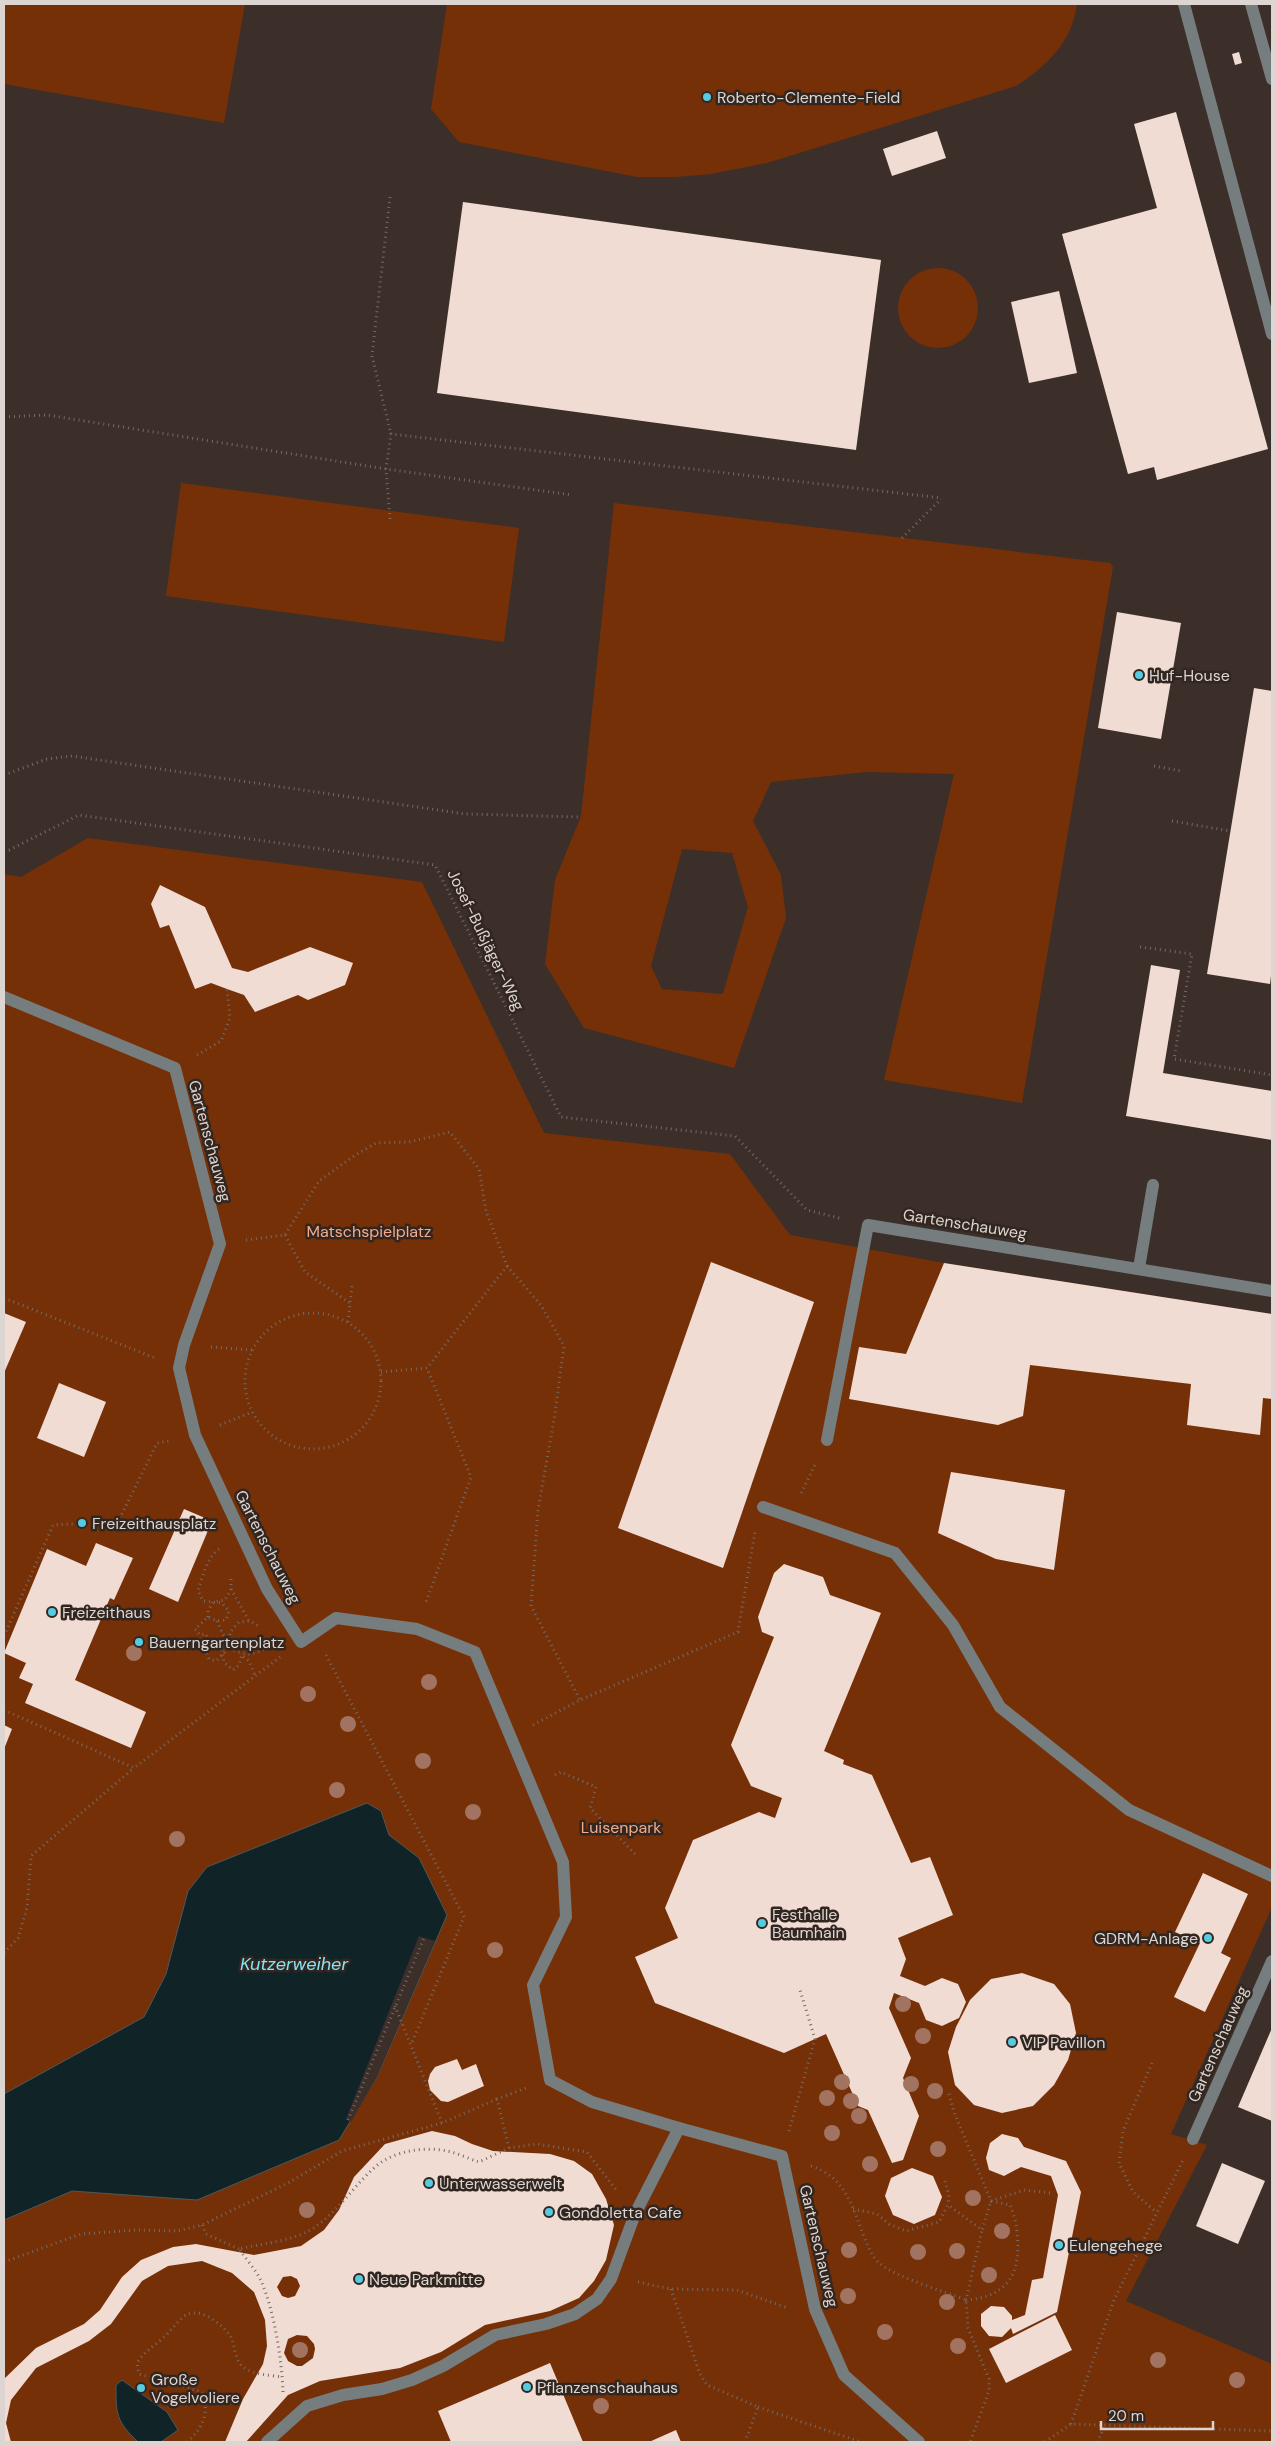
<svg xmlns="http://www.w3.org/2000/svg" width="1276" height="2446" font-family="'DM Sans',sans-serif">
<rect width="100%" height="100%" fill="#3c2f2a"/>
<g fill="#763007" fill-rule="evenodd">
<polygon points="4,4 245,4 224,123 4,84"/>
<path d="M 447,4 L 1077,4 C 1072,42 1047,66 1016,86 L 767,163 L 711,174 L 676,177 L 637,177 L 459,142 L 431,109 Z"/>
<circle cx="938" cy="308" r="40"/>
<polygon points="181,483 519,528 504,642 166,596"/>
<path d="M 614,503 L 1110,563 L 1113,567 L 1022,1103 L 884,1080 L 954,774 L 866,772 L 771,782 L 753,821 L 781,875 L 786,918 L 734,1068 L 584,1028 L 545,964 L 555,880 L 581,816 ZM 682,849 L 732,853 L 748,907 L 723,994 L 662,989 L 651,966 Z"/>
<polygon points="88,838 422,882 544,1133 730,1154 790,1235 944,1263 1272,1314 1272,1907 1171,2134 1207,2145 1126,2301 1272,2364 1272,2442 4,2442 4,874 21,877"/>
</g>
<g fill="#102327" stroke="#4e585a">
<polygon points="367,1803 381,1811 389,1835 419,1858 447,1915 377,2077 339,2140 197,2200 72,2191 4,2220 4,2094 144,2017 166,1974 188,1891 207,1867"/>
<path d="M 122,2380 L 167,2412 L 178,2430 L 161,2442 L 138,2442 C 116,2421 116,2414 116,2385 Z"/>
</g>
<polygon fill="#3c2f2a" points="419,1936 435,1941 377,2077 351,2122 346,2119"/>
<g fill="#f1dcd4" fill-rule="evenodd">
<polygon points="1239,52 1242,63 1235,65 1232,54"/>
<polygon points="1176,112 1268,449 1157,480 1154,467 1128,474 1062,234 1157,208 1134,124"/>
<polygon points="937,131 946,158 892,176 883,149"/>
<polygon points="463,202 881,260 856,450 437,393"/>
<polygon points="1059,291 1077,373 1029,383 1011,302"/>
<polygon points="1117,612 1181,623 1161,739 1098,728"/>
<polygon points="1254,688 1272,691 1272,968 1270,984 1207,974"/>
<polygon points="160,885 205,907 232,968 248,972 310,947 353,963 345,985 308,1000 298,995 255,1012 244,995 227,989 211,983 195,989 169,925 160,928 151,904"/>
<polygon points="1151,965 1180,970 1163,1073 1272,1091 1272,1140 1126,1116"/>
<polygon points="711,1262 814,1302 723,1568 618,1528"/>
<polygon points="944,1263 1272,1314 1272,1399 1263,1398 1260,1435 1187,1425 1191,1384 1030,1365 1023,1416 998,1425 849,1399 859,1347 906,1354"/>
<polygon points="4,1313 26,1322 4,1373"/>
<polygon points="59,1383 106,1402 84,1457 37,1438"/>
<polygon points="951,1472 1065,1490 1054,1570 996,1559 938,1533"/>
<polygon points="184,1509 212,1521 178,1602 149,1589"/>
<polygon points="96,1543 133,1558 114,1600 110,1598 75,1680 146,1712 131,1748 25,1703 33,1684 19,1678 26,1663 4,1653 47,1549 86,1566"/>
<polygon points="784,1564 823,1577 830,1595 881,1613 824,1751 844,1760 843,1764 872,1775 911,1863 930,1857 953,1915 898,1938 906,1959 900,1976 925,1986 942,1978 958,1984 966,2002 959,2018 942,2026 926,2020 919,2003 894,1993 889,2008 911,2058 903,2078 919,2116 903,2160 892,2163 868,2110 858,2106 826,2034 784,2053 655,2003 635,1957 678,1938 665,1908 693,1840 759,1812 775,1818 782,1798 751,1786 731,1745 774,1637 762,1632 758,1617 774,1573"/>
<polygon points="4,1725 12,1729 4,1749"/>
<polygon points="1203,1873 1248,1894 1221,1953 1231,1958 1205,2012 1174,1997 1200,1943 1175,1932"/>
<polygon points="1022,1973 1054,1984 1070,2004 1076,2033 1068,2060 1054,2085 1033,2106 1002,2113 974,2105 955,2085 948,2052 956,2027 970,2000 991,1979"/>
<polygon points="1272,2028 1272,2121 1238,2107"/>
<polygon points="457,2059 462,2070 476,2064 484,2086 448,2102 441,2101 430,2090 428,2081 430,2074 435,2067"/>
<path d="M 432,2131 L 455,2136 L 472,2144 L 493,2151 L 550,2154 L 574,2161 L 592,2174 L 606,2199 L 614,2225 L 606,2260 L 594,2281 L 579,2298 L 550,2311 L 485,2325 L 441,2352 L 400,2368 L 320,2381 L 288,2395 L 246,2442 L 225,2442 L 243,2399 L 263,2364 L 267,2346 L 265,2320 L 254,2292 L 232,2273 L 202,2261 L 168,2266 L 142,2281 L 111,2324 L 89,2341 L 36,2368 L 11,2400 L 6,2423 L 11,2442 L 4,2442 L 4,2379 L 36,2348 L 84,2324 L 100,2310 L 122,2277 L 141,2260 L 173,2247 L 196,2244 L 254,2255 L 301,2246 L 324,2230 L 339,2210 L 354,2177 L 385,2144 ZM 291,2276 L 297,2279 L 300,2286 L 295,2296 L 288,2298 L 282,2296 L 277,2287 L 283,2277 ZM 297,2335 L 307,2336 L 314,2344 L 315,2349 L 313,2358 L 302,2366 L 297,2366 L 288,2361 L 284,2353 L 288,2339 Z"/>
<polygon points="1002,2134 1018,2138 1024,2147 1066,2161 1081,2192 1057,2312 1013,2334 1011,2328 1002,2337 989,2336 981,2326 981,2314 991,2306 1004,2307 1012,2316 1012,2320 1025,2315 1032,2280 1043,2278 1058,2195 1051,2176 1021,2167 1004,2176 989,2170 986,2158 990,2143"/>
<polygon points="1222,2163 1265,2181 1238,2244 1196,2226"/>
<polygon points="912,2168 933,2176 942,2197 935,2215 914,2224 893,2215 885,2196 891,2178"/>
<polygon points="1055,2315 1072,2350 1006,2383 989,2349"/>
<polygon points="550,2363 583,2442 451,2442 438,2411"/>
<polygon points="676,2430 681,2442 649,2442"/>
</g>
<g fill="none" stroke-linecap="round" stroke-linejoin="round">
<g stroke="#756a65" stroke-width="3" stroke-dasharray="1 4" stroke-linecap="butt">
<polyline points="390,197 372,356 391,434"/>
<polyline points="4,417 47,415 386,469 572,495"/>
<polyline points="390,519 386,469 391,434 941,498"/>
<polyline points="902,538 941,499"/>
<polyline points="1154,766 1181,771"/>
<polyline points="4,775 47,759 72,756 465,814 578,817"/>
<polyline points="1172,821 1230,831"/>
<polyline points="4,849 9,850 79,815 435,865 561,1117 735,1136 807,1210 843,1219"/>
<polyline points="1140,947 1192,954 1174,1059 1272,1075"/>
<polyline points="197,1055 221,1041 230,1018 227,989"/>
<polyline points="285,1235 305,1272 350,1303"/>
<polyline points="246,1240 285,1235 319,1181 354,1156 376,1143 409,1142 450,1132 479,1169 486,1211 507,1266 427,1368"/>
<polyline points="507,1266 541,1305 564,1346 554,1420 538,1510 531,1606 580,1700"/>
<polyline points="4,1298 155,1358"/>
<circle cx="313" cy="1381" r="68"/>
<polyline points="348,1322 352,1286"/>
<polyline points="211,1347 252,1350"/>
<polyline points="381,1372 427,1368 471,1477 425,1605"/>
<polyline points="220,1425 252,1412"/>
<polyline points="801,1493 816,1463"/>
<path d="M 219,1549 C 207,1557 202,1578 198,1591 L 203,1601 L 222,1603 L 229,1611 L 226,1620 L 217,1621 L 208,1617 L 195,1629 L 200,1635 L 206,1634 L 209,1644 L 221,1646 L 224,1662 L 233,1670 L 239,1665 L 242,1655 L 249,1661 L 255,1676"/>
<polyline points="231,1589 249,1621"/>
<polyline points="208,1617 208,1611 213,1602 225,1600 231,1589 231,1578"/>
<path d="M 217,1621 L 229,1648 C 245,1656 253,1656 268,1647 L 266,1639"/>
<polyline points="4,1636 53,1525 118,1522 157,1443 169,1441"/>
<polyline points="209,1644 206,1652 209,1659 216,1661 229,1648 230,1632 239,1622 250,1621 259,1626"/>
<polyline points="326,1655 464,1917 411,2045"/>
<polyline points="4,1710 134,1768 280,1657"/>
<polyline points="533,1725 580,1700 738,1632 755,1532"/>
<polyline points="555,1775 561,1772 596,1787 590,1808 635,1854"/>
<polyline points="4,1953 18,1938 27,1908 31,1856 134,1768"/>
<polyline points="395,2006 442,2123"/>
<polyline points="1152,2063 1123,2131 1119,2163 1133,2192 1156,2212"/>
<polyline points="949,2094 954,2112 991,2201 1024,2190 1051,2193"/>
<polyline points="348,2120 424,1938"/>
<polyline points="789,2131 815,2039 800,1990"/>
<polyline points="509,2148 497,2099 526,2088"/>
<path d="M 811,2166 C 847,2178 852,2207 865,2239 C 868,2247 872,2256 878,2262 C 894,2277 944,2291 966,2300 L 968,2328 L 989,2379 L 989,2391 L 970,2442"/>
<polyline points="945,2181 949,2195 948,2205"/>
<path d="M 853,2209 L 877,2214 L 889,2224 L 906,2231 L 939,2222 L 948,2205 L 982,2230 L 991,2201 L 1010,2205 C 1019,2224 1023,2266 1007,2283 C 996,2295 982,2299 966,2300 L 982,2230"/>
<polyline points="202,2225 206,2234 239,2249"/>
<polyline points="4,2262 81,2234 136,2230 177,2231 202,2225 288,2183 342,2151 442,2123 497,2099"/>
<polyline points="638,2282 671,2289 737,2290 788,2308"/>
<polyline points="671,2289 700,2374 707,2385 758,2407 745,2442"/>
<path d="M 283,2392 C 282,2361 274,2309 261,2281 C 256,2270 246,2259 239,2249 C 263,2243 290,2242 312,2229 C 337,2213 353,2187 374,2168 C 392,2151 424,2146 447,2151 C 458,2153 469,2159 479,2162 L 509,2148 L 537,2144 L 587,2152 L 617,2191"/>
<polyline points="758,2407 861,2442"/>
<polyline points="1071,2424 1114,2300 1183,2160"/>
<path d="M 187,2442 C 203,2428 210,2413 202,2392 L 139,2374 L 137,2363 C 144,2352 154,2346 164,2337 C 171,2331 176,2323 183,2317 C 198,2305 219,2322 229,2334 C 236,2343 233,2357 242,2366 C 252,2375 270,2375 282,2377"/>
<polyline points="1045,2442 1071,2424 1272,2431"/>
<polyline points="1097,2442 1106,2424"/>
</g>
<g stroke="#767d7f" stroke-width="12">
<polyline points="1184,4 1272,334"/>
<polyline points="1251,4 1272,79"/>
<polyline points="4,997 175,1068 220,1244 184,1345 179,1368 195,1435 267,1589 301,1642 336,1618 417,1629 475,1652 563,1862 566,1917 533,1985 550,2080 592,2102 679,2128 782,2156 815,2309 844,2375 919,2442"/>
<polyline points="1139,1268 1153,1185"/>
<polyline points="827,1440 868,1225 1272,1291"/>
<polyline points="763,1507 895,1553 953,1625 1000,1707 1129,1810 1272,1876"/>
<polyline points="1193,2139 1272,1961"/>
<polyline points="267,2442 307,2406 343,2395 382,2389 412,2380 443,2366 495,2335 546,2324 575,2314 597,2299 611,2279 635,2214 679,2128"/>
</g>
</g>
<g fill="#a17360">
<circle cx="134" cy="1653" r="8"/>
<circle cx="429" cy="1682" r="8"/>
<circle cx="308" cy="1694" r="8"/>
<circle cx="348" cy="1724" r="8"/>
<circle cx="423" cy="1761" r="8"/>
<circle cx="337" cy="1790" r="8"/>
<circle cx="473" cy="1812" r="8"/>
<circle cx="177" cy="1839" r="8"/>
<circle cx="495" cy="1950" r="8"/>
<circle cx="903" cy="2004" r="8"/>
<circle cx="923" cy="2036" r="8"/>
<circle cx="842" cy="2082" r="8"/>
<circle cx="911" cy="2084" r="8"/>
<circle cx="935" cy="2091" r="8"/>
<circle cx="827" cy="2098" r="8"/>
<circle cx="851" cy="2101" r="8"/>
<circle cx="859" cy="2116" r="8"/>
<circle cx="832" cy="2133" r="8"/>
<circle cx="938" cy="2149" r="8"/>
<circle cx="870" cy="2164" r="8"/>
<circle cx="973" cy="2198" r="8"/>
<circle cx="307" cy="2210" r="8"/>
<circle cx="1002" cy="2231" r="8"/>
<circle cx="849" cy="2250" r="8"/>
<circle cx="957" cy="2251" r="8"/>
<circle cx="918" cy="2252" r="8"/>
<circle cx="989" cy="2275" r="8"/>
<circle cx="848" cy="2296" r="8"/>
<circle cx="947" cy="2302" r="8"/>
<circle cx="885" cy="2332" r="8"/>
<circle cx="958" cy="2346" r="8"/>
<circle cx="300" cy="2350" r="8"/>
<circle cx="1158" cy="2360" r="8"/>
<circle cx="1237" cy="2380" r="8"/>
<circle cx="601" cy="2406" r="8"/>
</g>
<g fill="#55cae0" stroke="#322620" stroke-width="2">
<circle cx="707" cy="97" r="5"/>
<circle cx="1139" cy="675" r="5"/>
<circle cx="82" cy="1523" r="5"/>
<circle cx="52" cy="1612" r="5"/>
<circle cx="139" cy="1642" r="5"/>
<circle cx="762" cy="1923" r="5"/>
<circle cx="1208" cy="1938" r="5"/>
<circle cx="1012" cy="2042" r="5"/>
<circle cx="429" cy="2183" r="5"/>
<circle cx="549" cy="2212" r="5"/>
<circle cx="1059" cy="2245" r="5"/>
<circle cx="359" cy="2279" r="5"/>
<circle cx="527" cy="2387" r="5"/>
<circle cx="141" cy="2388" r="5"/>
</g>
<g text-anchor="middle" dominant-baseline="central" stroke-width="5" stroke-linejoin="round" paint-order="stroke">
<g font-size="16" fill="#ddd5d1" stroke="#322620" text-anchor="start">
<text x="717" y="97">Roberto-Clemente-Field</text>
<text x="1149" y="675">Huf-House</text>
<text x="92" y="1523">Freizeithausplatz</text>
<text x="62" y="1612">Freizeithaus</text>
<text x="149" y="1642">Bauerngartenplatz</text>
<text x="772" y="1914">Festhalle<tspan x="772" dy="18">Baumhain</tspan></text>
<text x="1198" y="1938" text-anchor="end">GDRM-Anlage</text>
<text x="1022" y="2042">VIP Pavillon</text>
<text x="439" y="2183">Unterwasserwelt</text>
<text x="559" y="2212">Gondoletta Cafe</text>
<text x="1069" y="2245">Eulengehege</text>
<text x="369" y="2279">Neue Parkmitte</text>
<text x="151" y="2379">Große<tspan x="151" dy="18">Vogelvoliere</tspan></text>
<text x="537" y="2387">Pflanzenschauhaus</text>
</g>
<g font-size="16" fill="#ddd5d1" stroke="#322620">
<text transform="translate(486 940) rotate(64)">Josef-Bußjäger-Weg</text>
<text transform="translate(210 1141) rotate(75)">Gartenschauweg</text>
<text transform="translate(965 1224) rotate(9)">Gartenschauweg</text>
<text transform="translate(268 1547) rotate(63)">Gartenschauweg</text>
<text transform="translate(1218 2044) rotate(-66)">Gartenschauweg</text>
<text transform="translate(819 2246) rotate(77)">Gartenschauweg</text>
</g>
<g font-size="16" fill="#f3ab8c" stroke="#322620">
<text x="369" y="1231">Matschspielplatz</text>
<text x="621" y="1827">Luisenpark</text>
</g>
<g font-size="18" font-style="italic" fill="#84e5f9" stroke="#322620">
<text x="294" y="1964">Kutzerweiher</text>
</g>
</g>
<rect width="1276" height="2446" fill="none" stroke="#ddd5d1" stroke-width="10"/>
<path d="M1101 2421v8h112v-8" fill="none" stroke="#ddd5d1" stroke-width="2.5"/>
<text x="1108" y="2421" font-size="15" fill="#ddd5d1" stroke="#322620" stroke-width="4" paint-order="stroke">20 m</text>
</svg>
